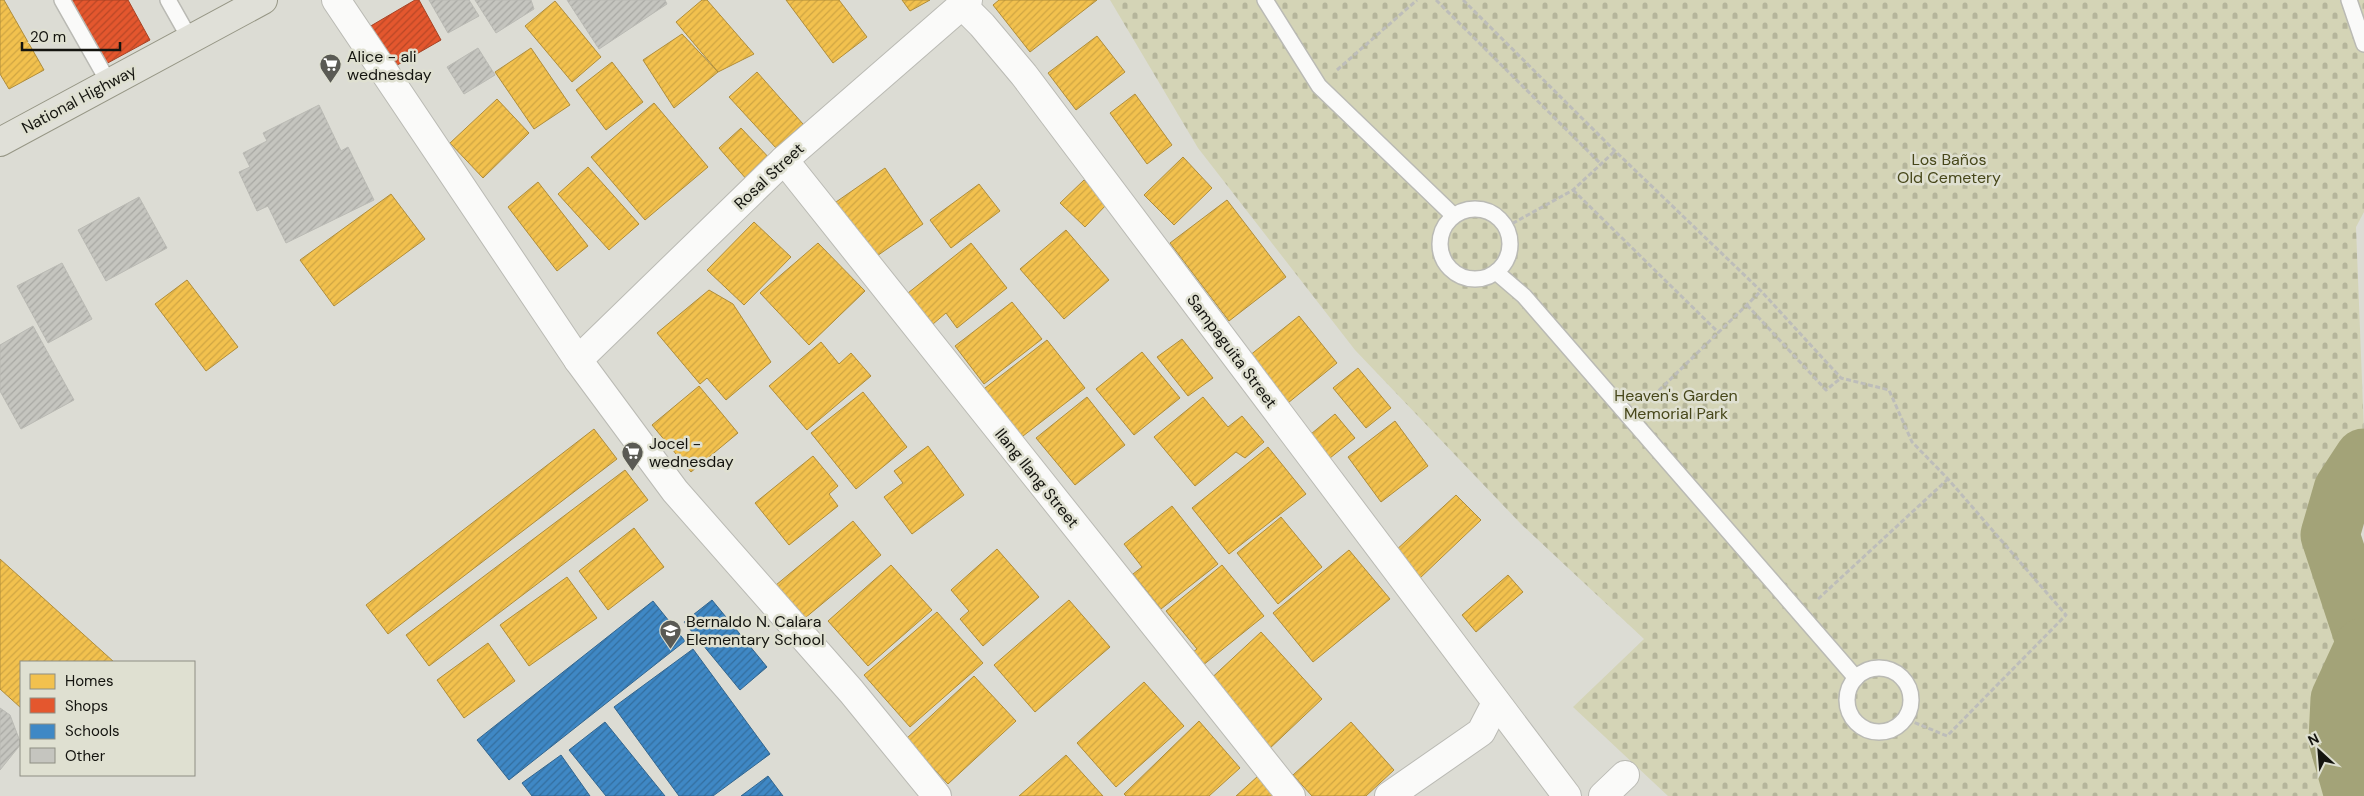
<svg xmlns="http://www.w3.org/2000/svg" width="2364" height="796" font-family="'DM Sans',sans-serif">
<defs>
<pattern id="cemetery-stones" width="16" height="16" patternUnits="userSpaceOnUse" patternTransform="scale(1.25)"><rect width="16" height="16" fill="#d4d4b6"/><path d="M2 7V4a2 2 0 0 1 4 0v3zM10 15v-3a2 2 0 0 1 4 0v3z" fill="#b5b59b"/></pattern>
<pattern id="homes-hatch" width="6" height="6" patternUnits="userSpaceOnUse" patternTransform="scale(1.25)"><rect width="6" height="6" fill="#f2c14e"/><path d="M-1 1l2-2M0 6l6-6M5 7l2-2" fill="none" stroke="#cfa543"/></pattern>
<pattern id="shops-hatch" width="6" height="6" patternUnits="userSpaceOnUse" patternTransform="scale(1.25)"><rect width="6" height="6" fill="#e4572e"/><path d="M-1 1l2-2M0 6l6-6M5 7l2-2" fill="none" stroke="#b84726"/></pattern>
<pattern id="schools-hatch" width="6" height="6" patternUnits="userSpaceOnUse" patternTransform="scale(1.25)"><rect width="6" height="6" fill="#3f88c5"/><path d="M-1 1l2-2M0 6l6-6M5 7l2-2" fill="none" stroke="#346e9e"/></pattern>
<pattern id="building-hatch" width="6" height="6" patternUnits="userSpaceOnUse" patternTransform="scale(1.25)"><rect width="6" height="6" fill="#c5c5bf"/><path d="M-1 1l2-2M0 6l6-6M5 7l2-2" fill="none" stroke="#a8a8a3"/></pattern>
</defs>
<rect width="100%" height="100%" fill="#dcdcd4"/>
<polygon fill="url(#cemetery-stones)" points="1110,0 2364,0 2364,212 2356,227 2364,432 2316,497 2348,643 2320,733 2330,796 1668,796 1573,707 1644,639 1521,524 1355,350 1198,148"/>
<g fill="url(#homes-hatch)" stroke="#af8d3b">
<polygon points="0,0 4,0 44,70 9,89 0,74"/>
<polygon points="702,0 707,0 754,54 718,72 676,22"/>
<polygon points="786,0 839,0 867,37 833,63"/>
<polygon points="902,0 930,0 910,11"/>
<polygon points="999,0 1097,0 1030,52 993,5"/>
<polygon points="555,1 601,57 572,82 525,26"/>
<polygon points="682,34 718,72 674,108 643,60"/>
<polygon points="1097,36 1125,72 1076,110 1048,73"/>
<polygon points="531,48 570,105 534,129 495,72"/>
<polygon points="612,62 643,102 606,130 576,90"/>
<polygon points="757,72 803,124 776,148 729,97"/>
<polygon points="1135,94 1172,145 1147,164 1110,113"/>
<polygon points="497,99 529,133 483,178 450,143"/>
<polygon points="654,103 708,167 645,220 591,157"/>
<polygon points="741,128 772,161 748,181 719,148"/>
<polygon points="1183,157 1212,188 1174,225 1144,195"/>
<polygon points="588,167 639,224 609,250 558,194"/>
<polygon points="885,168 923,224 874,258 836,202"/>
<polygon points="1084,180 1108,203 1085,227 1060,203"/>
<polygon points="538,182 588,246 557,271 508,207"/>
<polygon points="979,184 1000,211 951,248 930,220"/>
<polygon points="391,194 425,239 334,306 300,260"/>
<polygon points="1227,200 1286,277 1229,321 1170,243"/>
<polygon points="754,222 791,257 744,305 707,270"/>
<polygon points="1066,230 1109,280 1064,319 1020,269"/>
<polygon points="818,243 865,291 809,345 760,293"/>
<polygon points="971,243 1007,288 957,328 946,313 933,324 908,293"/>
<polygon points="187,280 238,347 206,371 155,304"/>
<polygon points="709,290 733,304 771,362 726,400 707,378 700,384 657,333"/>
<polygon points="1012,302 1042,339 984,384 955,346"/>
<polygon points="1299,316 1337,363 1288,403 1249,356"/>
<polygon points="1182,339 1213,378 1188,396 1157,357"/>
<polygon points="1047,340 1085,388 1014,443 976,395"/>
<polygon points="821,342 839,364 851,353 871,376 807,430 769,386"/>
<polygon points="1142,352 1180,398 1134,435 1096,389"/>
<polygon points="1358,368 1391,408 1366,428 1333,388"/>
<polygon points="699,386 738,433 691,472 652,425"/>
<polygon points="863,392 907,447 856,489 811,433"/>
<polygon points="1087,397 1125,445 1075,485 1036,438"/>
<polygon points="1203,397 1228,427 1242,416 1264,442 1245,458 1236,452 1195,486 1154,437"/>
<polygon points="1335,414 1355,438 1330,458 1311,434"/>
<polygon points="1395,421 1428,466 1381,502 1348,457"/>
<polygon points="594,429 617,459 388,634 366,605"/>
<polygon points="928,446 964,495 912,534 884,497 903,483 894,471"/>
<polygon points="1268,447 1306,494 1229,554 1192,508"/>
<polygon points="813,456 838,486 829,494 838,506 789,545 755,503"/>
<polygon points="625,470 648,500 429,666 406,635"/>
<polygon points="1456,495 1481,520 1419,579 1394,552"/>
<polygon points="1172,506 1218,564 1161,609 1133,574 1142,567 1124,544"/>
<polygon points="1281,517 1322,567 1278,604 1237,553"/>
<polygon points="853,521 881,555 805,618 776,585"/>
<polygon points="634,528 664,567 608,610 579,571"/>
<polygon points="997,549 1039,597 983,646 960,619 969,611 951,590"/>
<polygon points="1349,550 1390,599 1313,662 1273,613"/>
<polygon points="0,559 114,662 21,662 21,708 0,689"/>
<polygon points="891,565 932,610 868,666 828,621"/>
<polygon points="1222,565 1264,616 1197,670 1186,657 1197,649 1166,611"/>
<polygon points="1508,575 1523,592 1476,632 1462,615"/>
<polygon points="567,577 597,618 529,666 500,625"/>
<polygon points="1069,600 1110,647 1035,712 994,665"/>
<polygon points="937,612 983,663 910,727 864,675"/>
<polygon points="1261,632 1322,699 1267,751 1205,684"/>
<polygon points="488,643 515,681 464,718 437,680"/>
<polygon points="974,676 1016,721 948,784 906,739"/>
<polygon points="1144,682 1184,726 1116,787 1077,743"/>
<polygon points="1199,721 1240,768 1209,796 1126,796 1124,794"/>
<polygon points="1351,722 1394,770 1366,796 1312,796 1293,775"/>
<polygon points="1066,755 1103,796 1019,796"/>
<polygon points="1258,776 1275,796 1236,796"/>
</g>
<g fill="url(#shops-hatch)" stroke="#a64325">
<polygon points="69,0 128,0 150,40 104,65"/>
<polygon points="415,0 419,0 441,40 392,68 369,27"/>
</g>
<g fill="url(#schools-hatch)" stroke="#32658e">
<polygon points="712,600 767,667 740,690 684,622"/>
<polygon points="653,601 685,641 509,780 477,740"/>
<polygon points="693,649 770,754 713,796 679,796 614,707"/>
<polygon points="605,722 665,796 606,796 569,750"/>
<polygon points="561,755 590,796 532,796 522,783"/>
<polygon points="768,776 783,796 741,796"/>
</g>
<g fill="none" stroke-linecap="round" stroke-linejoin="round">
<g stroke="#a3a378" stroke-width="59">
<polyline points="2364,458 2343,490 2330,535 2364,638"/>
<polyline points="2354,796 2338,740 2340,699 2364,647"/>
</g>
</g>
<g fill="url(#building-hatch)" stroke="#babab4">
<polygon points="429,0 469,0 479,16 448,33"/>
<polygon points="475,0 531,0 534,9 496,33"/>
<polygon points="567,0 665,0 667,4 599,49"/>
<polygon points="478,48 495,75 464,94 447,67"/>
<polygon points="319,105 341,151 348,147 374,200 286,243 268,206 257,211 239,172 250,167 243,153 267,141 263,133"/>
<polygon points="139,197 167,248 106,281 78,230"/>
<polygon points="62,263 92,319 48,343 17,286"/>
<polygon points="33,326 74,400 21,429 0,391 0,345"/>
<polygon points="0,708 10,715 21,744 0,770"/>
</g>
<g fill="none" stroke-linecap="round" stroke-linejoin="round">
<defs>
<g id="service">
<polyline points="62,0 109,83"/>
<polyline points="168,0 190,39"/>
<polyline points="1265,0 1319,86 1453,215"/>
<polyline points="2349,0 2364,44"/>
<circle cx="1475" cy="244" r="35"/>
<polyline points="1496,272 1524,296 1856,678"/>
<circle cx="1879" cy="700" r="32"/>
</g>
<g id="minor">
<polyline points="336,0 578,360 675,491 851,691 937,796"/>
<polyline points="962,5 982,25 1024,75 1567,796"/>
<polyline points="784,160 1291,796"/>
<polyline points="578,360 784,160 968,0"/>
<polyline points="1389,796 1481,732 1496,703"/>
<polyline points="1603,796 1625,775"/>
</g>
<polyline id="primary" points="0,142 263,0"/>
</defs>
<use href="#service" stroke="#babab4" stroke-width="18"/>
<use href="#minor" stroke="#babab4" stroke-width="30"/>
<use href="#primary" stroke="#969685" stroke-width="30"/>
<g stroke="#bdbdba" stroke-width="3" stroke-dasharray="5 2.5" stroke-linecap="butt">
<polyline points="1436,0 1601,164"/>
<polyline points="1463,0 1615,151 1761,291 1841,378 1889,390 1912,442 1948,479 2066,615 1947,736 1906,719"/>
<polyline points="1337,70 1417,0"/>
<polyline points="1573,190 1719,333"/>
<polyline points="1506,227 1573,190 1615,151"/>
<polyline points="1747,305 1826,390 1841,378"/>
<polyline points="1648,401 1761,291"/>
<polyline points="1818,599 1948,479"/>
</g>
<use href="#service" stroke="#fafaf9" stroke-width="15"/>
<use href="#minor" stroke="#fafaf9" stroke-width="28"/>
<use href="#primary" stroke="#e0e0d8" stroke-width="28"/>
</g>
<defs>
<symbol id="supermarket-pin" viewBox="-11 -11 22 30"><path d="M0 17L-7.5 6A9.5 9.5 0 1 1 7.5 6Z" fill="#5a5a54" stroke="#dfe0d1"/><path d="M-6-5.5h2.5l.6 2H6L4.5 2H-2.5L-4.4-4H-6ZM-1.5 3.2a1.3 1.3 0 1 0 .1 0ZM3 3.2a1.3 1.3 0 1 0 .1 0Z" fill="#fff"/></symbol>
<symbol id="school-pin" viewBox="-11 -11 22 30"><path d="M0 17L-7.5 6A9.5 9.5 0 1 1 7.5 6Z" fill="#5a5a54" stroke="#dfe0d1"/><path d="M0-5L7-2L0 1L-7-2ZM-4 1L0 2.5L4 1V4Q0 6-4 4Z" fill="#fff"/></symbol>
</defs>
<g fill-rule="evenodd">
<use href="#supermarket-pin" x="318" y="52" width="25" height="34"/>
<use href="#supermarket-pin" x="620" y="440" width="25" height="34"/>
<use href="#school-pin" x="658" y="618" width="25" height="34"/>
</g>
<g text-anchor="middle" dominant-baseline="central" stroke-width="5" stroke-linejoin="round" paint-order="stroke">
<g font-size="16" fill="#14140f" stroke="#dfe0d1" text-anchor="start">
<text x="347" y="56">Alice - ali<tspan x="347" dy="18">wednesday</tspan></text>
<text x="649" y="443">Jocel -<tspan x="649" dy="18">wednesday</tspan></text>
<text x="686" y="621">Bernaldo N. Calara<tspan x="686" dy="18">Elementary School</tspan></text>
</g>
<g font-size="16" fill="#14140f" stroke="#dfe0d1">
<text transform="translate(79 99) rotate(-28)">National Highway</text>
<text transform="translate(769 176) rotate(-43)">Rosal Street</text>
<text transform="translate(1232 351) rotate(53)">Sampaguita Street</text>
<text transform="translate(1037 478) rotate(51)">Ilang Ilang Street</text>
</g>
<g font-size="16" fill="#47471a" stroke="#dfe0d1">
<text x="1949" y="159">Los Baños<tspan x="1949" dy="18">Old Cemetery</tspan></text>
<text x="1676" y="395">Heaven's Garden<tspan x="1676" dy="18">Memorial Park</tspan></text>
</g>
</g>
<rect x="20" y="661" width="175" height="115" fill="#dfe0d1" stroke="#8e8e83"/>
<rect x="30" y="674" width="25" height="15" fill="#f2c14e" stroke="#8e8e83"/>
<text x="65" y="686" font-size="15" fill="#14140f">Homes</text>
<rect x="30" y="698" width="25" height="15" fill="#e4572e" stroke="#8e8e83"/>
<text x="65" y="711" font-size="15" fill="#14140f">Shops</text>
<rect x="30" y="724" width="25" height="15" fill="#3f88c5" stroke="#8e8e83"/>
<text x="65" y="736" font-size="15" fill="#14140f">Schools</text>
<rect x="30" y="748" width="25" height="15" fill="#c5c5bf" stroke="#8e8e83"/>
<text x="65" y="761" font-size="15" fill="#14140f">Other</text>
<g transform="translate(2319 751) rotate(334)" stroke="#dfe0d1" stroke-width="4" paint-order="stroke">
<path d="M0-4L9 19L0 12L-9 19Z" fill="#14140f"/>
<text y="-8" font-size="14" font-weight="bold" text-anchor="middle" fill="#14140f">N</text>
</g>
<path d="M22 42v8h98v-8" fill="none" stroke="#14140f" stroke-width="2.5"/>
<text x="30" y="42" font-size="15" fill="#14140f" stroke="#dfe0d1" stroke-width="4" paint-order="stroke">20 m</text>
</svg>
